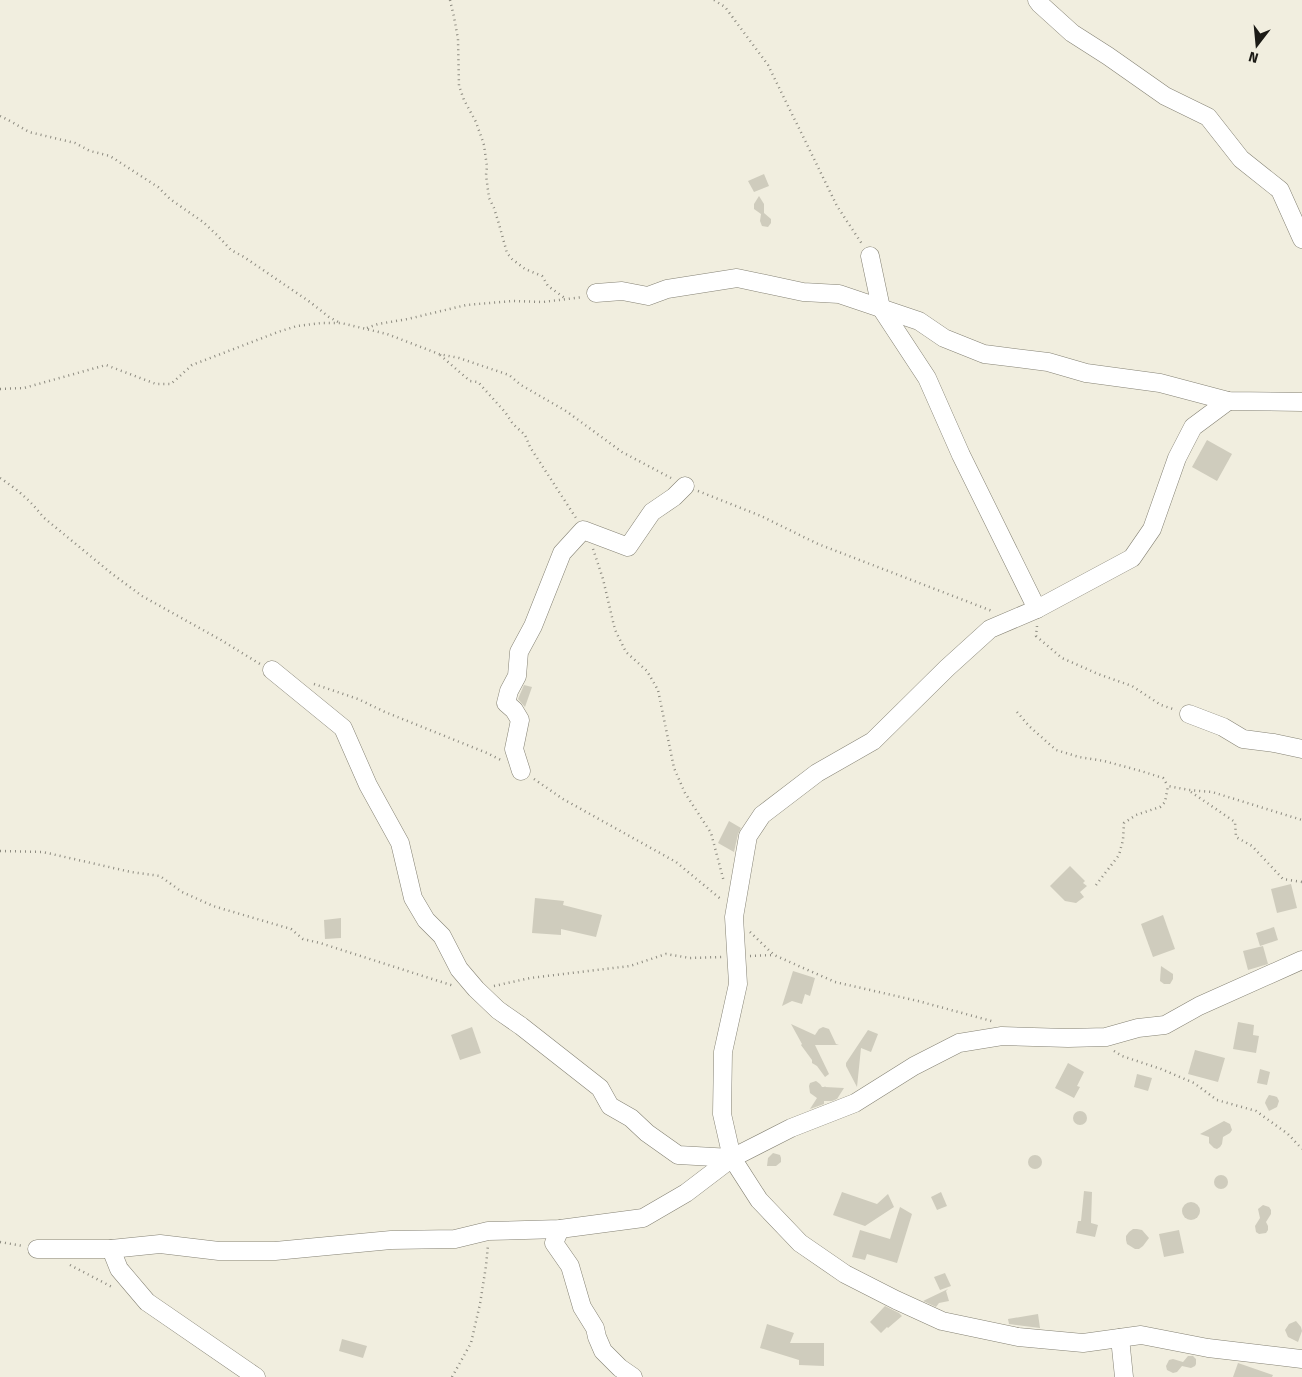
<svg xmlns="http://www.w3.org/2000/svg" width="1302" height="1377" font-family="'Fira Sans',sans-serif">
<rect width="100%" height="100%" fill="#f1eedf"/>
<g fill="#cfccbd">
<polygon points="764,174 769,186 754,192 748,181"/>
<polygon points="759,196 764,204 764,213 771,219 771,223 768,227 762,226 760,221 761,214 754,209 754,204"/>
<polygon points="1207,440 1232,454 1217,481 1192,467"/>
<polygon points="524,685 532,687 525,707 518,699"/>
<polygon points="729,821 741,828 738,834 734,852 718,843"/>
<polygon points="1070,866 1085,881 1083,883 1087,886 1080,892 1084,897 1076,903 1065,901 1050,886"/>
<polygon points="1291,884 1297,908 1277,913 1271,889"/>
<polygon points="535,898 564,901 563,905 602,915 596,937 561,929 561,935 532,933"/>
<polygon points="1163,915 1175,949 1153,957 1141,924"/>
<polygon points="341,918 341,938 325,939 324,920"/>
<polygon points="1274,927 1278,940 1260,946 1256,933"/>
<polygon points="1263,946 1268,964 1248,970 1243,951"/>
<polygon points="1161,966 1173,974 1173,979 1170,984 1164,984 1160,981"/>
<polygon points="793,971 815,978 810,996 805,994 802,1004 792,1001 782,1006"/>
<polygon points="1238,1022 1254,1025 1253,1035 1259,1036 1256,1053 1233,1049"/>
<polygon points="791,1024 815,1035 819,1029 823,1027 829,1029 836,1044 839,1045 815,1045 829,1074 825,1077 817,1066 812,1063 812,1060 801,1045 802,1044"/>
<polygon points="472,1027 481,1053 460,1060 451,1035"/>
<polygon points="868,1030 878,1034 871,1052 861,1048 857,1087 846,1066 846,1063"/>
<polygon points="1195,1050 1225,1058 1218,1082 1188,1074"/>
<polygon points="1068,1063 1084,1072 1077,1086 1080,1087 1074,1098 1055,1088"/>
<polygon points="1260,1069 1270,1072 1267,1085 1257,1083"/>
<polygon points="1137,1074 1152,1078 1148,1091 1134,1087"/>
<polygon points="816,1081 820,1084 822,1087 824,1087 826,1086 825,1087 844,1088 837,1099 832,1101 824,1101 824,1104 810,1109 817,1098 810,1093 809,1086 810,1083"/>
<polygon points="1269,1095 1274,1096 1277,1097 1279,1101 1277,1107 1269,1111 1265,1103 1266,1100"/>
<circle cx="1080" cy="1118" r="7"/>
<polygon points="1224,1121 1230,1124 1232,1130 1230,1133 1223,1137 1222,1144 1220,1147 1217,1149 1214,1148 1209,1143 1209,1137 1200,1134"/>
<polygon points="773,1153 780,1155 781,1158 781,1162 776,1166 767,1166 768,1158"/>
<circle cx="1035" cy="1162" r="7"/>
<circle cx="1221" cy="1182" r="7"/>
<polygon points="1084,1191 1092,1192 1091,1223 1098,1225 1095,1237 1076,1233 1078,1221 1081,1221"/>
<polygon points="842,1192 877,1204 888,1194 894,1207 865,1226 833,1215"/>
<polygon points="941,1192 947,1206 937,1210 931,1197"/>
<circle cx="1191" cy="1211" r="9"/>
<polygon points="1263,1205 1269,1207 1271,1210 1271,1214 1266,1222 1268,1226 1268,1230 1266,1233 1259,1234 1256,1232 1255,1226 1260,1218 1258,1209"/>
<polygon points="900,1207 912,1214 897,1263 867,1254 865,1260 852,1257 860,1230 890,1239"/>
<polygon points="1133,1229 1137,1229 1142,1230 1149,1238 1143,1246 1139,1249 1135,1249 1127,1244 1126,1240 1126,1236 1129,1232"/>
<polygon points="1179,1230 1184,1253 1164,1257 1159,1234"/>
<polygon points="945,1273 951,1286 940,1290 934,1277"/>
<polygon points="948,1289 946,1291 949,1301 939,1303 936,1307 923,1301"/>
<polygon points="885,1306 899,1313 902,1316 888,1328 887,1327 881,1333 870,1322"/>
<polygon points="1038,1314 1040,1328 1009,1324 1008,1319"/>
<polygon points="1296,1321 1301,1327 1302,1331 1298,1342 1288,1337 1285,1330 1289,1324"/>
<polygon points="767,1324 794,1333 790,1343 824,1343 824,1366 799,1365 799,1360 760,1348"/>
<polygon points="342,1339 367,1346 363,1358 339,1351"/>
<polygon points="1188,1356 1193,1356 1196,1359 1196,1364 1195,1366 1191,1368 1182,1366 1177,1372 1173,1373 1167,1370 1166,1366 1169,1360 1173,1359 1183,1362"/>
<polygon points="1238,1363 1273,1375 1272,1377 1233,1377"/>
</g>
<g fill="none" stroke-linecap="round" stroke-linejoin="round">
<defs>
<g id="minor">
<polyline points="1037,0 1040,4 1072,33 1108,56 1165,96 1208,117 1241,159 1280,190 1302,239"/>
<polyline points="870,256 881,308 927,378 961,455 1037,609"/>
<polyline points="596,293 622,291 648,296 667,289 737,278 803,292 839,294 919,321 944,338 984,354 1048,362 1086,373 1160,383 1228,401 1302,402"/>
<polyline points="272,670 343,728 368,785 400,843 413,898 426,920 442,936 459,969 476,989 498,1010 521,1026 600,1088 610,1106 631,1118 647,1133 678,1155 732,1158 759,1200 800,1243 845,1274 896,1300 942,1321 1018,1337 1083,1343 1141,1335 1208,1348 1302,1359"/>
<polyline points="1189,714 1223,727 1243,739 1274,743 1302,749"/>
<polyline points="521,771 514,749 520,720 514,710 506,703 509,691 517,676 519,652 533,626 562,553 583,530 628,547 652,512 674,497 685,486"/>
<polyline points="732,1158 722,1114 723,1052 738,984 734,917 748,836 762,815 817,773 873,741 947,668 990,629 1037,609 1132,558 1152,529 1177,458 1193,427 1228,401"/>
<polyline points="560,1229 554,1243 570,1266 582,1307 595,1328 597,1337 603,1351 620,1368 633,1377"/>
<polyline points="37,1249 111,1249 160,1244 219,1251 275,1251 391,1240 455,1239 488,1231 560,1229 643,1218 686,1193 732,1158 791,1128 855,1103 914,1066 959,1043 1002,1036 1068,1038 1106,1037 1138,1028 1165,1025 1199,1006 1302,960"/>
<polyline points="111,1249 119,1269 147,1302 256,1377"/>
<polyline points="1120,1338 1124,1377"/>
</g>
</defs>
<use href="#minor" stroke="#858274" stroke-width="19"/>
<g stroke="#8d8b80" stroke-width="2.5" stroke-dasharray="1 4" stroke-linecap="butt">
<polyline points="450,0 454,17 458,39 459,86 464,100 476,122 484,145 487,167 486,175 489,198 494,208 499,224 507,253 512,259 525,269 542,276 548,286 566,299"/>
<polyline points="714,0 725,7 768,65 837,206 862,244"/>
<polyline points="0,116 12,122 29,132 75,143 90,151 110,156 158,187 170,199 203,222 217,235 231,250 244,257 310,302 329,317 340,323"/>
<polyline points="367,328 378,324 408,319 466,305 513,301 543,302 583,297"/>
<polyline points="440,355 470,381 478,382 505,412 513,424 525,435 530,447 576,518"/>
<polyline points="0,389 24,388 106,365 156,384 171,384 192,365 278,332 297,326 322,323 341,323 387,334 439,354 459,358 509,375 521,385 566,411 622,452 671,478"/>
<path d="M 0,478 C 17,489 31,501 43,517 L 111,573 L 142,596 L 221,640 L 260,664"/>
<polyline points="698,491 761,516 818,544 992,611"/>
<polyline points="593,549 603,579 615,630 626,652 647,671 658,690 674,768 685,793 711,833 724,882"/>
<polyline points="1037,626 1036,636 1062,658 1098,674 1132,686 1161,705 1176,710"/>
<polyline points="314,684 358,699 385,712 487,753 501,760"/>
<polyline points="1017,712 1029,726 1056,750 1079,757 1104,761 1141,771 1163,778 1168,786"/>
<polyline points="534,779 563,799 676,862 722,900"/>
<polyline points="1191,792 1235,822 1236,837 1252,846 1283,879 1302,882"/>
<polyline points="0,851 43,852 131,872 160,876 182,892 213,906 291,929 303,939 320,943 454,986"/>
<polyline points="1096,885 1119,855 1123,840 1124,823 1136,815 1160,807 1165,802 1168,786 1189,790 1212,792 1302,820"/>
<polyline points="750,932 774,955 835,982 918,1001 995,1022"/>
<polyline points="750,956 774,955"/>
<polyline points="494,986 530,978 630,966 666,954 690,958 722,957"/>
<polyline points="1114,1051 1122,1056 1161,1069 1194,1083 1217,1100 1256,1111 1288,1134 1302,1149"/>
<polyline points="0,1242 23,1246"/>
<polyline points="70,1265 114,1288"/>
<polyline points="452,1377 471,1343 480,1304 486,1266 488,1245"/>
</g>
<use href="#minor" stroke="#fff" stroke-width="18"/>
</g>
<g transform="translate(1257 45) rotate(196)" stroke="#f1eedf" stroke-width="4" paint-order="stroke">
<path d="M0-4L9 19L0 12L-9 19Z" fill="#1c1b16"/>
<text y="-8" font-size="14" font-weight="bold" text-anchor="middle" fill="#1c1b16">N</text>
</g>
</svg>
